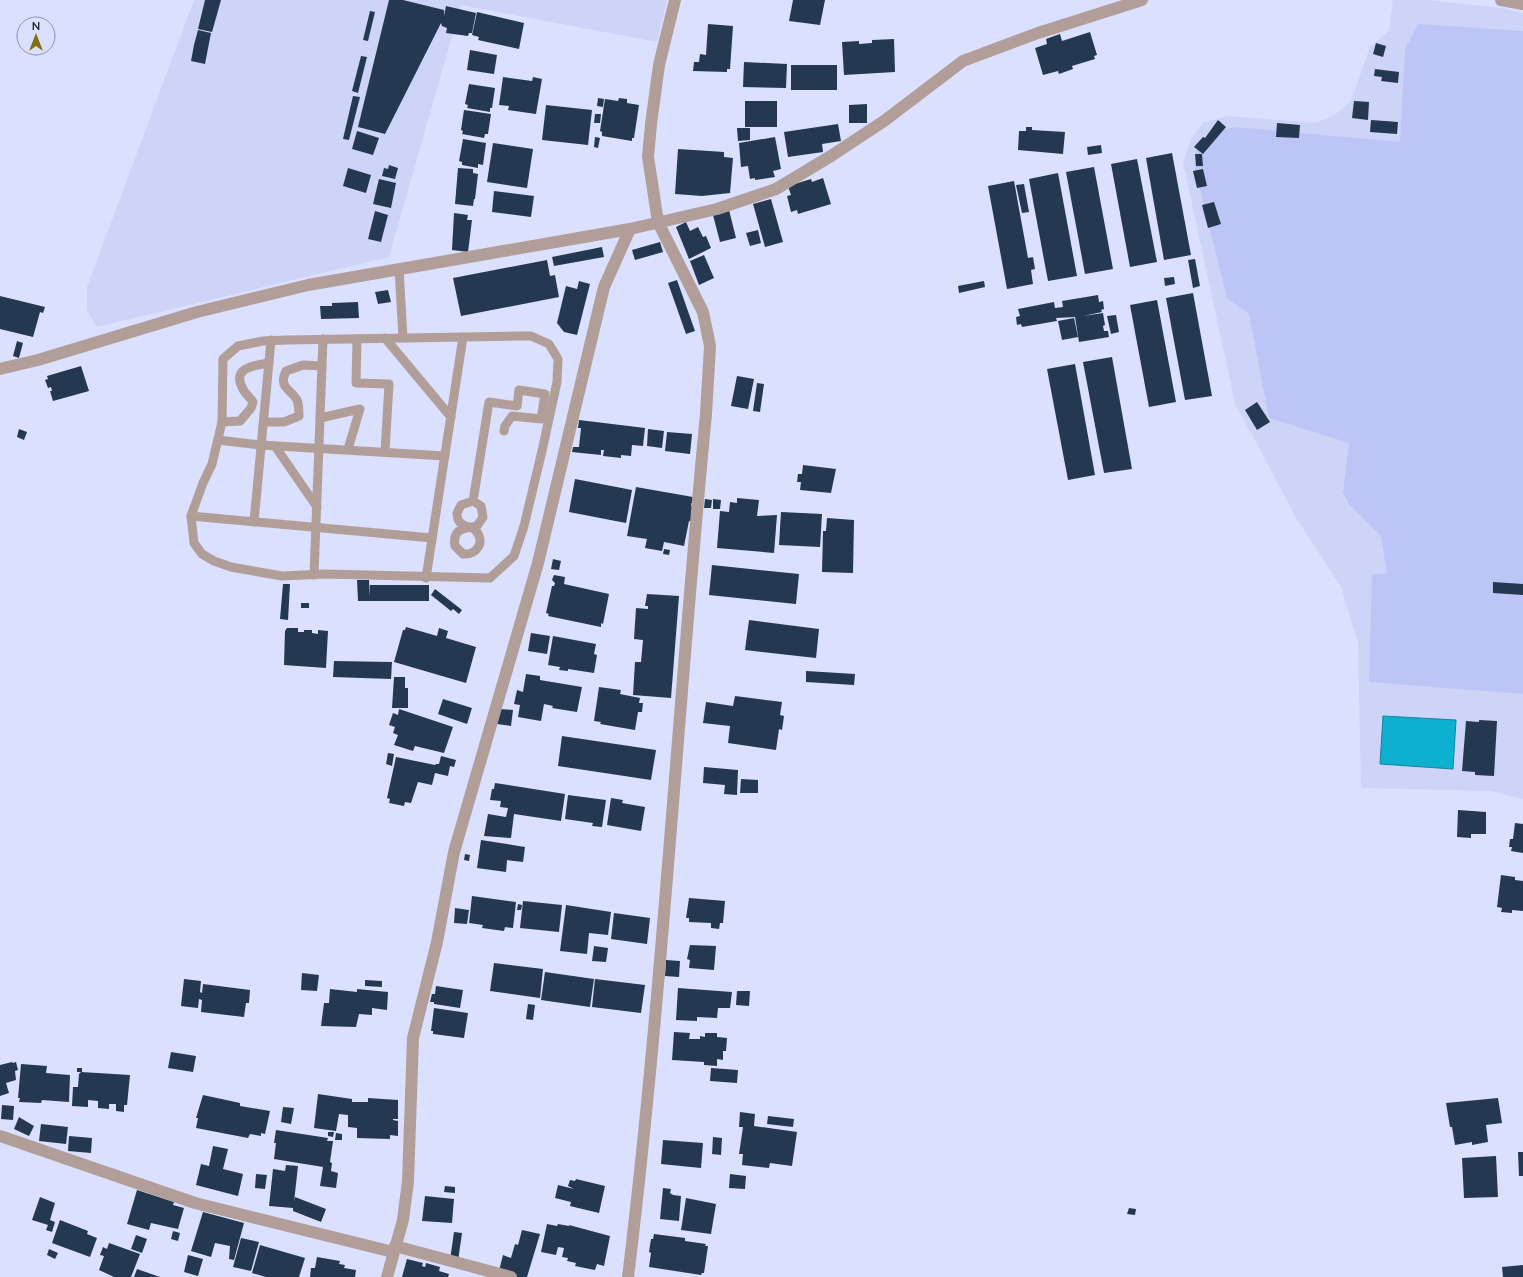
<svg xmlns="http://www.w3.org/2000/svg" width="1523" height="1277" font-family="Lato,sans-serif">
<rect width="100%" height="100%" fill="#dae0fe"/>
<g fill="#cdd4f7">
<polygon points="194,0 667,0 657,42 461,5 389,257 97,327 87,310 87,287"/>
<polygon points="1393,0 1428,0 1501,8 1523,13 1523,799 1491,791 1361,788 1358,643 1341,587 1298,521 1235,403 1183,162 1191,139 1204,122 1228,116 1316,123 1336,114 1351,101 1370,47 1389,30"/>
</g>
<polygon fill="#bcc5f6" points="1418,24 1523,31 1523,694 1369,682 1372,574 1387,574 1381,536 1350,505 1343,493 1349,443 1269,418 1249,314 1227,298 1195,169 1197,151 1217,131 1235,127 1400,142 1405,49"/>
<polygon fill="#0eb0cf" stroke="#12849e" points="1383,716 1456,720 1453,769 1380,764"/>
<g fill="#253851">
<polygon points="205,0 221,0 212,32 198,29"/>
<polygon points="389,0 403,0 444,10 444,16 446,6 476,13 472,33 469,33 468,36 446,33 447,28 442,26 441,23 385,134 358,127"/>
<polygon points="793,0 825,0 820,25 789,21"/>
<polygon points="370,11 375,12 368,41 363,40"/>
<polygon points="477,12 524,23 519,49 478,40 479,37 472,35"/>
<polygon points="708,24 733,26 730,69 727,69 727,72 693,71 694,62 699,62 700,54 706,55"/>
<polygon points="198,30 211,33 205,64 191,61 194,45 200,47 194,45"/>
<polygon points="1090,32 1097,55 1094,56 1095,59 1072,66 1073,69 1059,74 1058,71 1043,75 1035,48 1047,44 1046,39 1060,34 1062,41"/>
<polygon points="894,39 895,72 844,75 842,42 859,41 859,44 872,43 872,40"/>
<polygon points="1376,43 1386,46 1383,57 1373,54"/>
<polygon points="470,50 497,55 494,74 467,70"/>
<polygon points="361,56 367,57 358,93 352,91"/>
<polygon points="744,62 787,64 786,88 743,87"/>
<rect x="791" y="65" width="46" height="25"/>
<polygon points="1375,69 1399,72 1398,83 1381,81 1382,77 1374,76"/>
<polygon points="503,77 532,81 533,77 542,79 536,114 508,110 509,106 499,105"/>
<polygon points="469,84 495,88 492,108 490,108 490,112 467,108 468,105 465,104"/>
<polygon points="353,96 360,97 349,140 343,139"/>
<polygon points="598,98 604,99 603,107 597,106"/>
<polygon points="619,98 627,99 627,103 639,105 634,138 632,138 632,141 602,136 602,132 600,131 605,99 618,101"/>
<rect x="745" y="101" width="32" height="26"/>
<polygon points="1354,101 1369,102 1368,120 1352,118"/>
<polygon points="867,104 867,123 849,123 849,105"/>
<polygon points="546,105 592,110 588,145 542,140"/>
<polygon points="464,110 491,114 488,134 485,134 484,138 462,134 463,131 461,130"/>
<polygon points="595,114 601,114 600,123 594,123"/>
<polygon points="1218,120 1226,127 1203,154 1194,147 1203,137 1205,138"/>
<polygon points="1371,120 1398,122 1397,134 1370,132"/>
<polygon points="1277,123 1300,125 1299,138 1276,137"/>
<polygon points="838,124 841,141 822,144 823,152 788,157 784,132"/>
<polygon points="1026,127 1032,127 1032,130 1065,132 1063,154 1018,150 1019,131 1026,131"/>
<polygon points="737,128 750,128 750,140 738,141"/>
<polygon points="357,131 379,138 373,155 352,149"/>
<polygon points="595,137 600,138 598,148 594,147"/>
<polygon points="775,137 781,169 773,171 775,177 755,180 755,178 750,179 748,166 741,167 739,143"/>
<polygon points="463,139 486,143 483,165 478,164 478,168 462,165 462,162 459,161"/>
<polygon points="493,143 533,149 527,188 487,182"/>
<polygon points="1101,145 1102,153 1088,155 1087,147"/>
<polygon points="678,149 724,152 724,157 733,158 730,193 702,196 675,194"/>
<polygon points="1172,153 1191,255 1164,260 1146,158"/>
<polygon points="1195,154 1202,154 1203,166 1196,166"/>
<polygon points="1137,159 1157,262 1130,267 1111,164"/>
<polygon points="389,165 398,168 395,179 382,176 384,168 388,169"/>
<polygon points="1094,167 1113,269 1085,274 1066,172"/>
<polygon points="348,168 371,175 366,193 343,186"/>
<polygon points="458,168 473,169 473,173 478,174 475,199 474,199 473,206 455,204"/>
<polygon points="1203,169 1207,186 1197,188 1193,171"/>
<polygon points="1058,173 1077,276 1048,281 1029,179"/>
<polygon points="823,178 831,204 798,214 797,210 791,212 787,196 791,195 788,186 811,179 812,182"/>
<polygon points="379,179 396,183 391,208 373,204"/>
<polygon points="1014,181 1028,258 1033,257 1035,269 1031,270 1033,284 1007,289 988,186"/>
<polygon points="1024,184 1029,212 1022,213 1016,185"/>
<polygon points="494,191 534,196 531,217 492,212"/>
<polygon points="771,199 783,242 765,247 753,204"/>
<polygon points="1214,202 1221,224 1208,228 1202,205"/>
<polygon points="729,210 736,238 720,242 713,215"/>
<polygon points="375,211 388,215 381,242 368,239"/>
<polygon points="454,213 468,215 467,220 472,220 468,252 452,250"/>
<polygon points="686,222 690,231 698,227 703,237 706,236 711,248 689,259 676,227"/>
<polygon points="758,230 761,243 750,246 746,233"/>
<polygon points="660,242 663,252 635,260 632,250"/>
<polygon points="602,247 604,257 554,266 552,257"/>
<polygon points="704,255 714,278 699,285 690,261"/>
<polygon points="1195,259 1200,286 1193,288 1188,260"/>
<polygon points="547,260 550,276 555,275 559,297 461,316 453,278"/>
<polygon points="1174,277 1175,284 1165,286 1164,278"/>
<polygon points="677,280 695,331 686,334 668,283"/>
<polygon points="579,281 590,284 577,335 564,332 557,323 566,286 577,289"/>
<polygon points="984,281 985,287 959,293 958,286"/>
<polygon points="388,290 391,302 378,304 375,292"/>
<polygon points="1193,293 1212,396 1185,400 1166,298"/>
<polygon points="1098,295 1099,302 1103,301 1104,309 1101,310 1102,312 1083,316 1103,313 1105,325 1103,326 1104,331 1108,331 1109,337 1079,342 1075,317 1056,318 1057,321 1022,327 1021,324 1017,325 1016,317 1020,316 1018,309 1054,302 1055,308 1063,307 1062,301"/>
<polygon points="0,296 45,307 43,313 40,312 33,337 0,329"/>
<polygon points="1157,300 1176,402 1149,407 1130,305"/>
<polygon points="358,302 359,318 321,319 320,306 332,306 332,303"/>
<polygon points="1116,315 1119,332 1111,334 1107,316"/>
<polygon points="1074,318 1078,337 1062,340 1058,321"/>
<polygon points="17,341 23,343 19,358 13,356"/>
<polygon points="1112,357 1132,469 1104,473 1083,362"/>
<polygon points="1075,364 1095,475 1068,480 1047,369"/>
<polygon points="81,366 89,391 53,401 50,391 52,391 51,387 48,388 45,380 48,379 47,376"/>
<polygon points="737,376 754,379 748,409 731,406"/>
<polygon points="757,383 764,384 760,412 753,411"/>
<polygon points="1257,402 1270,422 1257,430 1245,410"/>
<polygon points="579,420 645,428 643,446 632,445 631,456 621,455 621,458 603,456 604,450 601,450 601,455 572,452 573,447 579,447 581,428 578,428"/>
<polygon points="19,429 27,432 24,440 17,437"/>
<polygon points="648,429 664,431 662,448 647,446"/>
<polygon points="667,432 692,434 690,454 665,451"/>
<polygon points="803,465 836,469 831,493 800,490 801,482 797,482 798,474 802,474"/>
<polygon points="575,479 632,490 626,523 569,512"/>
<polygon points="636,487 693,497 691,506 695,507 692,522 689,521 684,546 664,542 662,551 645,548 647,539 627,536"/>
<polygon points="737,498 759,500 757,516 777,515 774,553 717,548 720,511 729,512 730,502 737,503"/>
<polygon points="705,499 712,500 711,508 704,508"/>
<polygon points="713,499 721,500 720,509 713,509"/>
<polygon points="781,512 822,514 820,547 779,545"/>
<polygon points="827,518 854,520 853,573 822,572 823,531 826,531"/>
<polygon points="664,549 670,550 669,555 663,554"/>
<polygon points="553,559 561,561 559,570 551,569"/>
<polygon points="712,565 799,574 796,604 709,595"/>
<polygon points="554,575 565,577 564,584 609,594 603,624 601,623 601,627 548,616 549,614 546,613 552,586 554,586 555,583 552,580"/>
<polygon points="357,580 369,580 370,597 370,585 429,585 429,601 358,601"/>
<polygon points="1493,582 1523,584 1523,595 1493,593"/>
<polygon points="283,584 290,584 288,620 280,619"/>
<polygon points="435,589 462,610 459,614 453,609 451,611 431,595"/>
<polygon points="647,594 679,596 671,698 633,695 635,662 641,662 643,640 634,639 636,608 648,609 648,606 645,606"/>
<rect x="301" y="603" width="8" height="5"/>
<polygon points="749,620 819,629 816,658 745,650"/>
<polygon points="406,627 437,636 439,628 448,631 446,638 476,647 466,683 394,662 403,630 405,630"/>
<polygon points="287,628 298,628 298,632 304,632 304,630 312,630 312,633 318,634 318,630 328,631 326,668 284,665 285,631"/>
<polygon points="531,633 550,636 547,654 528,651"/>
<polygon points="553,636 596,644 594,654 597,655 594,673 568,669 568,671 559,670 560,667 548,665"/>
<polygon points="334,661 392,662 391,679 333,677"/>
<polygon points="806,671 855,674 854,685 806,682"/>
<polygon points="526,674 540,676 540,680 582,687 577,712 552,708 553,706 544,704 541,721 518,717 520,705 514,704 517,690 523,692"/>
<polygon points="394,677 405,677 405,688 408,688 408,708 392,708"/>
<polygon points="599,687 621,690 620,694 640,698 639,703 643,703 642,712 638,712 635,730 600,724 601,722 594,721"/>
<polygon points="735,696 782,702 780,715 784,716 782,730 779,729 776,750 728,743 730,726 703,723 706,702 733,706"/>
<polygon points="443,699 472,708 467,724 438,714"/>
<polygon points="399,709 453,727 444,753 415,746 413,751 394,745 398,735 393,733 395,727 389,725 393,713 398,715"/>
<polygon points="500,709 513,710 511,726 497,724"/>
<polygon points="1479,720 1497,721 1494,776 1475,775 1475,772 1462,771 1466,721 1479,722"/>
<polygon points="562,736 656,750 651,780 558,766"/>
<polygon points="388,753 394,754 392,766 386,764"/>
<polygon points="441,756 456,760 454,767 450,766 448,776 435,773 432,785 418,782 411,803 405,802 404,806 389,803 390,799 387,798 396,757 435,765 436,764 439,764"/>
<polygon points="704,767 738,770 737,795 724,794 725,785 703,783"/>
<polygon points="741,779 758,780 758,793 740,793"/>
<polygon points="495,783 565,794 561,821 514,814 511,838 484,836 488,814 506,817 508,808 500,807 501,801 490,800 492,789 494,789"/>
<polygon points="568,795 606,800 602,827 592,826 593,823 565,819"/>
<polygon points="611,798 623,800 622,803 645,807 641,831 607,825"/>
<polygon points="1458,810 1486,812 1486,834 1471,834 1471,838 1457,837"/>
<polygon points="1515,823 1523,824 1523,853 1511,851 1512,847 1509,847 1510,839 1513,839"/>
<polygon points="481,840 525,847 523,862 507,860 506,872 477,868"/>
<polygon points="465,854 470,855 469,861 464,860"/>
<polygon points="1501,875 1515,877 1515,880 1523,881 1523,911 1512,910 1512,913 1501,912 1502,908 1497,907"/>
<polygon points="472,896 516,902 513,928 505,927 504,931 482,928 483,925 469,923"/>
<polygon points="689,898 725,901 723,923 720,923 719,929 711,928 711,923 689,922 689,918 686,918"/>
<polygon points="523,901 562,905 559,932 520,928"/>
<polygon points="518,904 522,905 521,910 517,910"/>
<polygon points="566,905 611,912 608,935 589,933 587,954 560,951"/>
<polygon points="455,908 469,910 467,924 454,923"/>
<polygon points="614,913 650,918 647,944 611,939"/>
<polygon points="690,945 716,946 714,970 689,968 690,960 687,959"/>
<polygon points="594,946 608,948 606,962 592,961"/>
<polygon points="666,960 680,961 679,977 665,976"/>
<polygon points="494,963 543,969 540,998 490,991"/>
<polygon points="545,972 594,979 590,1007 541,1000"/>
<polygon points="302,973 319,975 317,991 301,990"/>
<polygon points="184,979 201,981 200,992 202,993 203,984 250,990 249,1003 246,1003 244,1017 201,1012 202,1000 199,999 198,1008 181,1006"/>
<polygon points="595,979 645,985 641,1013 592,1007"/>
<polygon points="365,980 382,981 382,987 365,986"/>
<polygon points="436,986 463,990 460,1008 434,1004 434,1002 430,1002 432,994 435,994"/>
<polygon points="678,988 732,992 730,1008 718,1008 717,1018 697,1017 697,1021 676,1020"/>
<polygon points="330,989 357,992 357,989 388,992 387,1010 372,1008 372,1015 359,1014 356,1027 321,1026 324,1003 329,1003"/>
<polygon points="737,991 750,991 749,1006 736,1005"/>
<polygon points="528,1004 535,1005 533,1020 526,1019"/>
<polygon points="434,1008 468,1013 464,1038 433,1034 433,1031 431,1031"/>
<polygon points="674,1032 690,1033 689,1039 700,1039 700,1036 705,1037 705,1033 717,1033 717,1037 727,1038 726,1051 723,1051 723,1060 717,1059 717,1066 704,1065 704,1062 672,1060"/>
<polygon points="171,1052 196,1056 193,1072 168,1068"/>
<polygon points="12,1062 13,1063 16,1062 18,1070 15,1071 16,1080 6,1083 9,1093 0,1096 0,1065"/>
<polygon points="21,1064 47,1066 46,1073 70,1075 69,1102 42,1100 41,1103 19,1102 20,1098 18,1098"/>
<rect x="77" y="1068" width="5" height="4"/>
<polygon points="711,1068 738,1070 737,1083 710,1081"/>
<polygon points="81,1072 130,1075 127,1105 124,1105 124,1112 116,1111 116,1104 109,1104 109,1109 98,1108 98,1101 88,1100 88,1107 72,1106 73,1087 78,1087 79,1074"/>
<polygon points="318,1094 352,1099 352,1102 368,1102 368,1098 398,1100 398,1119 393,1119 393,1120 398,1121 398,1136 390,1135 390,1139 357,1138 357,1128 348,1127 348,1115 339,1114 336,1131 314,1128"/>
<polygon points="203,1095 240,1103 240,1106 270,1111 265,1134 261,1133 261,1136 250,1134 248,1138 196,1128 198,1118 196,1118"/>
<polygon points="1498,1098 1502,1123 1486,1125 1488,1142 1472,1145 1472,1142 1455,1145 1452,1127 1450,1127 1446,1103"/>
<polygon points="2,1105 14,1106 13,1120 1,1119"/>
<polygon points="283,1107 294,1108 291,1124 281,1122"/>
<polygon points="740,1112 755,1114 754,1126 797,1132 792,1166 770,1163 769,1168 742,1165 743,1154 739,1154 743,1127 739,1127"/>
<polygon points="768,1116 794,1119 793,1127 767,1124"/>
<polygon points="19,1117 34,1126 29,1136 14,1129"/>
<polygon points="41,1124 68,1127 66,1144 39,1141"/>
<polygon points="276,1130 328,1138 327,1141 333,1141 330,1162 332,1163 331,1171 338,1173 336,1188 320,1186 323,1167 274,1159 276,1143 274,1143"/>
<polygon points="328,1132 334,1132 333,1137 328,1136"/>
<polygon points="336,1133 342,1134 342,1140 335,1140"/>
<polygon points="69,1136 92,1138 91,1153 68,1151"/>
<polygon points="713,1137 722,1138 721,1155 712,1154"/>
<polygon points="663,1140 703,1143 701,1168 661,1164"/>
<polygon points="213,1146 228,1149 223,1169 243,1174 238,1196 196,1185 201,1164 209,1166"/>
<polygon points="1518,1152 1523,1152 1523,1176 1519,1176"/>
<polygon points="1496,1156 1498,1197 1464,1198 1462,1158"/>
<polygon points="286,1165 298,1166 294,1202 295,1197 326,1209 321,1222 293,1211 293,1208 269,1206 273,1169 285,1171"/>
<polygon points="256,1174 267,1175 265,1189 255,1188"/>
<polygon points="730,1174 746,1176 745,1189 729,1188"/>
<polygon points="576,1179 605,1186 599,1213 570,1206 571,1202 555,1198 558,1185 574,1189 568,1186 570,1180 575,1181"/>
<polygon points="445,1186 455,1187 455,1193 444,1192"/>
<polygon points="663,1188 671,1189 670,1193 673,1195 681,1196 679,1221 660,1219"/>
<polygon points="137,1190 174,1202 173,1205 184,1208 178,1229 151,1223 149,1230 127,1224"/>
<polygon points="425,1196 454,1199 452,1223 422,1221"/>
<polygon points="40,1197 55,1203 50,1220 55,1222 52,1232 46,1230 48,1225 32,1220"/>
<polygon points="686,1198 716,1204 711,1234 681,1230"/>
<polygon points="1129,1208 1136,1209 1135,1215 1127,1214"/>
<polygon points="203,1212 244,1223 234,1260 229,1259 230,1246 215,1243 211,1257 191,1251"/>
<polygon points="60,1220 88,1231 87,1234 97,1238 90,1257 52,1243"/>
<polygon points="547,1224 557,1226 558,1224 569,1226 569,1225 610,1236 604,1266 597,1264 595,1270 575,1266 576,1263 567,1261 568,1258 562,1257 564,1248 558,1247 556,1255 541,1252"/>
<polygon points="522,1230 540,1234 527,1277 508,1277 499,1271 503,1255 511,1258 515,1244 518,1245"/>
<polygon points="173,1231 180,1233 178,1241 171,1239"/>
<polygon points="454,1232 462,1233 458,1261 450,1260"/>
<polygon points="654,1234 685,1238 685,1241 706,1244 705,1246 708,1246 704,1273 702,1273 701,1275 649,1267 651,1253 649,1252 651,1239 653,1239"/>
<polygon points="136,1235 147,1239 142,1253 131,1249"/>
<polygon points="241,1238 259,1242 251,1271 233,1267"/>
<polygon points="109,1243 140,1254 131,1277 114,1277 99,1270 104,1256 100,1255 103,1247 107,1249"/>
<polygon points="260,1245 305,1258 299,1277 266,1277 252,1273"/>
<polygon points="49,1249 58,1253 55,1259 47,1255"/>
<polygon points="188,1255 203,1259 198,1276 184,1272"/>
<polygon points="317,1257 340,1261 339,1264 345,1265 344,1268 356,1270 355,1277 310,1277 311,1268 315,1268"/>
<polygon points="407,1259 423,1263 422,1266 425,1267 426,1263 440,1267 439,1271 449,1274 448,1277 402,1277"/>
<polygon points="1523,1265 1523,1277 1503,1277 1502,1267"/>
<polygon points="137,1269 160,1277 134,1277"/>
</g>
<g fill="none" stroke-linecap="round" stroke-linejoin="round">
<g stroke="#b19e99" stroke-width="9">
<polyline points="399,269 403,338"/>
<polygon points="518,336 531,336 549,344 558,359 557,382 542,451 524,526 514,556 490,578 325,574 282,576 231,567 214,561 202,554 194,543 191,516 203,483 212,464 222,422 223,359 238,346 263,341 288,340"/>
<polyline points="385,338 451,417"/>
<polyline points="357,339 356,383 389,384 385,451"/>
<polyline points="320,418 360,409 348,449"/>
<path d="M 222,422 L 240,421 L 251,408 L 253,402 C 250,397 245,394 243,389 C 231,368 254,365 269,363"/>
<path d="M 264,422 L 284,422 L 299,416 C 299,411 299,405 297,400 C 290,388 278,388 286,371 L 303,365 L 322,366"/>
<polyline points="218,440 261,445 445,456"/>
<polyline points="275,446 317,507"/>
<path d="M 473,501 L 481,506 L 483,517 L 477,526 C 464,529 452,528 455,546 L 463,554 C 476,555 486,543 476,531 C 473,526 466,528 462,524 C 458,522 457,517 457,513 L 461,505 L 473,501 L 489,402 L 517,406 L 519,390 L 545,394 L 541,419 L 512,416 L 505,426 L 504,431"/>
<polyline points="191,516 432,538"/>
<polyline points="254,522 271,340"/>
<polyline points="314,575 323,339"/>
<polyline points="426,578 463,337"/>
</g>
<g stroke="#b19e99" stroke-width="12">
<polyline points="1501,0 1523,4"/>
<polyline points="0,369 38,360 197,312 308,285 630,229 717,209 776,189 831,156 884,121 963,61 1038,33 1142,0"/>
<polyline points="0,1136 195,1203 393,1252"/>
<polyline points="395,1246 511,1277"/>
<polyline points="387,1277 403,1220 408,1181 413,1038 437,942 454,852 538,563 604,287 630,229"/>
<path d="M 628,1277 C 663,990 678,701 706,414 L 710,346 L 703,312 L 658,222 L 648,157 L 651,124 L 659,65 L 675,0"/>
</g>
</g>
<g transform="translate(36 36)"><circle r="19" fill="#dae0fe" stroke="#8e92aa"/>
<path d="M0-3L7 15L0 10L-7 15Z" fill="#837010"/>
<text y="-6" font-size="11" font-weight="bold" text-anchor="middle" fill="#1c1e2b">N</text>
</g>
</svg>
